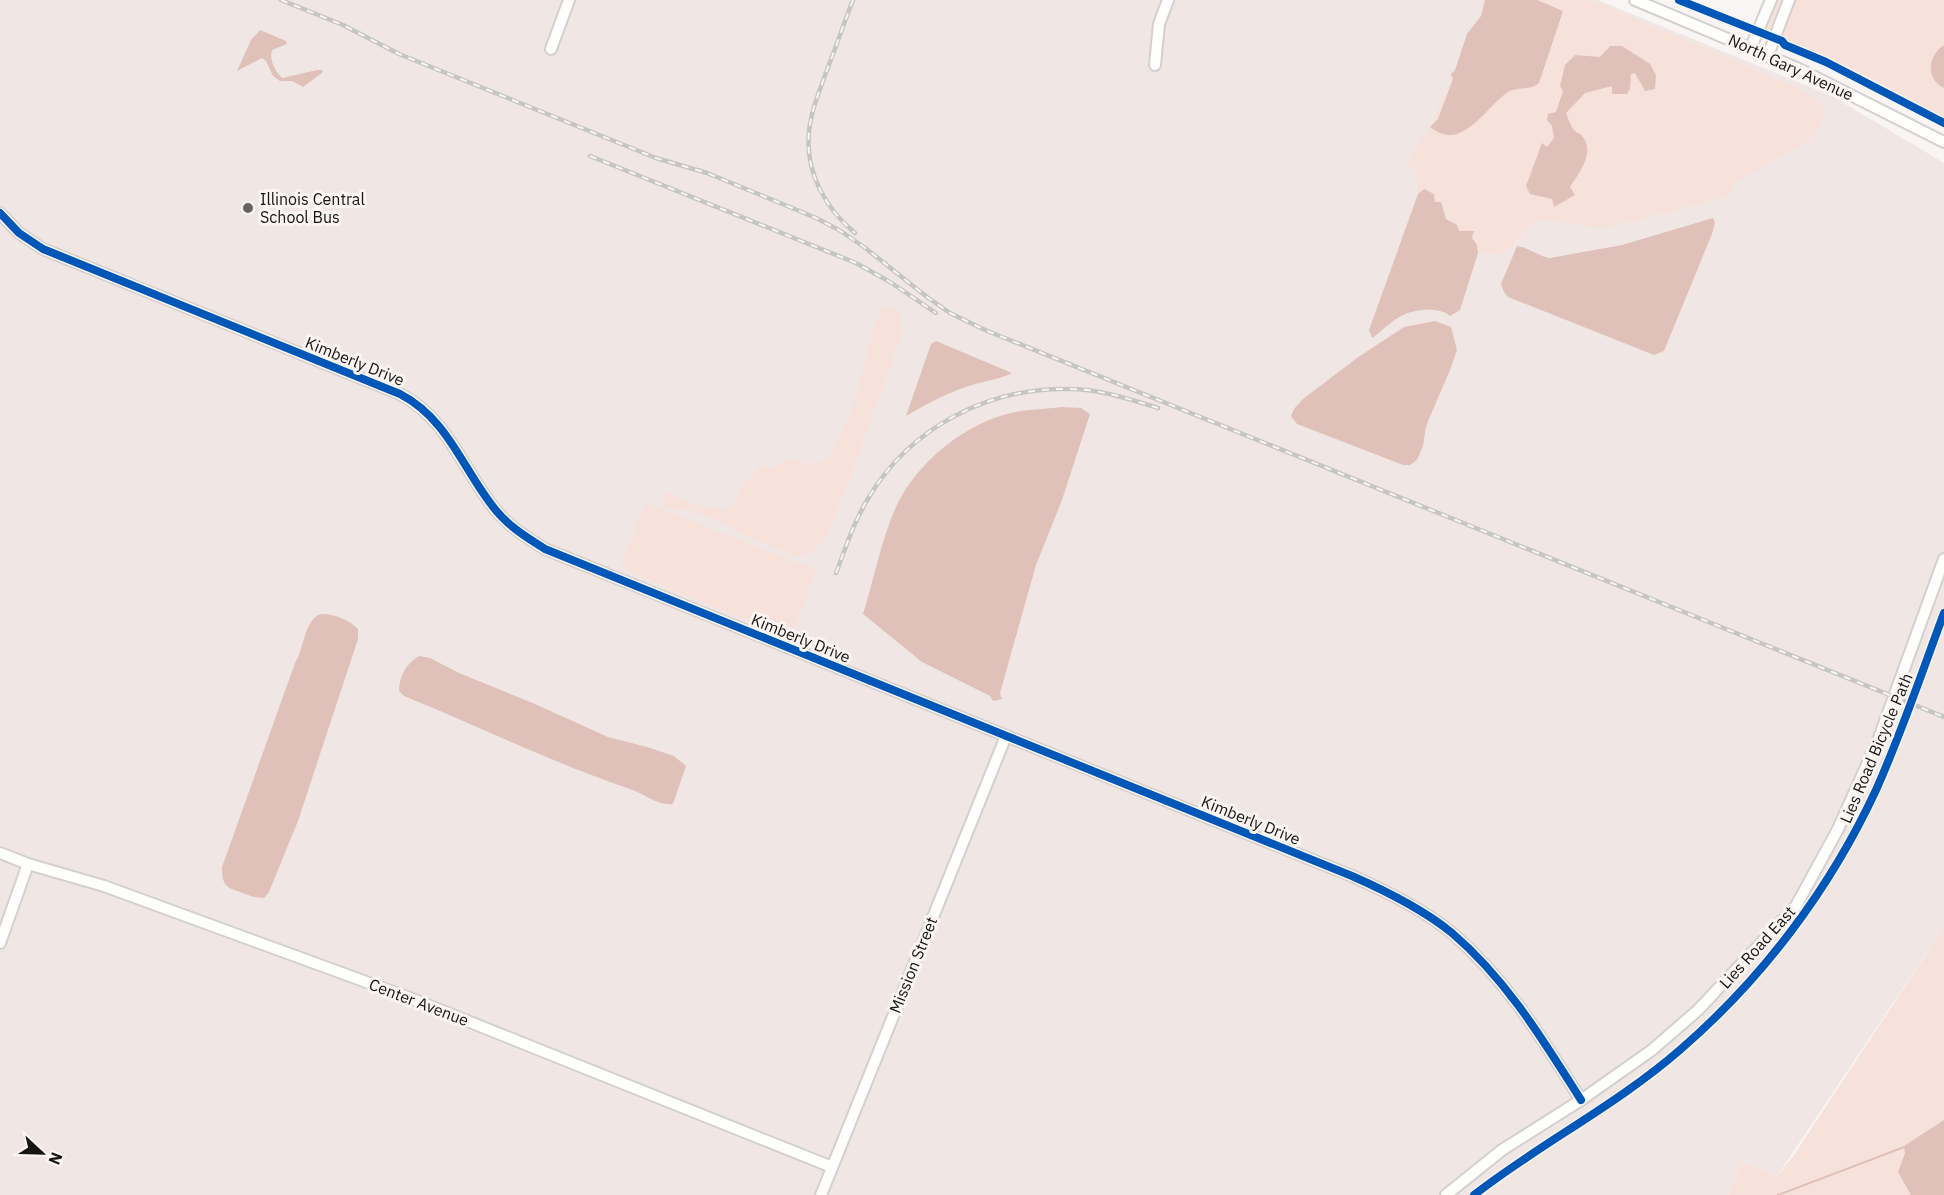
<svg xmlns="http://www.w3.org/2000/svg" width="1944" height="1195" font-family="'IBM Plex Sans',sans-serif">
<rect width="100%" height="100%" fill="#f9f5f4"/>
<polygon fill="#f0e7e4" points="0,0 1598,0 1832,96 1944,163 1944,927 1777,1176 1741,1162 1728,1195 0,1195"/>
<g fill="#f7e1db">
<polygon points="1486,0 1591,0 1798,88 1813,98 1826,111 1813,137 1734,184 1727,197 1605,228 1538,220 1502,255 1478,253 1442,209 1418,194 1417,175 1407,162 1415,147 1428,132"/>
<polygon points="1773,0 1944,0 1944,128 1860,84 1759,36"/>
<path d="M 885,307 L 895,309 L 899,315 L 902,332 L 853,470 L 829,530 L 821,542 L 814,550 L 799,556 L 792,555 L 741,534 C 728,523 704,515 687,510 C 678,508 673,512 663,507 L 663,498 L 667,492 C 687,500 710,514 731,507 L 740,489 L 759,466 L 773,469 L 785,458 L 809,464 L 825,461 C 847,435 857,392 866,358 C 871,339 873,323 885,307 Z"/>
<polygon points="646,503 816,570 791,639 623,569 622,560"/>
<polygon points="1944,927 1944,1195 1728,1195 1741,1162 1777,1176 1794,1155"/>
</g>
<g fill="#e0c1b9">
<path d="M 1485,0 L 1537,0 L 1563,11 L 1539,83 C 1530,91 1518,86 1508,92 C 1490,103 1468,142 1443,134 C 1439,133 1434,130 1430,127 L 1438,119 L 1453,79 L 1451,74 L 1455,70 L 1467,34 L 1481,16 Z"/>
<path d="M 260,30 L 286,41 L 287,44 L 272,50 C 269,60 275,71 282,78 L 317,70 L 323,70 L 322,73 L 303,87 L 292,81 L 280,81 L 273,76 L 266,61 L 262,58 L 237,71 L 251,40 Z"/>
<path d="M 1944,45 L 1944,88 C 1925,79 1928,55 1944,45 Z"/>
<path d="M 1610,46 L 1622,46 L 1650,64 L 1656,75 L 1655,89 L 1645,91 L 1635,73 L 1631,74 L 1630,89 L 1627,94 L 1612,94 L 1612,86 L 1585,93 L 1566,113 C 1568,118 1571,127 1574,130 C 1576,133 1580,133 1582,136 C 1596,152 1579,173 1570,187 L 1575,195 L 1554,207 L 1552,199 L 1530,194 L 1526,186 L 1542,143 L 1547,147 L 1554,138 L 1552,126 L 1547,120 L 1548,114 L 1556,112 L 1563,91 L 1560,86 L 1565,65 L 1575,55 L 1600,57 Z"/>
<path d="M 1424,189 L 1434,194 L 1435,202 L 1441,202 L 1446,219 L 1457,225 L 1459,231 L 1474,231 L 1472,238 L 1477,245 L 1478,253 L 1460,310 L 1450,316 C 1440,307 1416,309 1403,315 C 1392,320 1382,331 1372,338 L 1369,330 L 1418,194 Z"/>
<path d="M 1713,218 L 1715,223 L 1712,234 L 1664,351 L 1654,355 L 1508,297 L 1504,292 L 1501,284 L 1517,246 C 1531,248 1537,256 1550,258 L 1622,245 Z"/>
<polygon points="1435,321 1451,327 1457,350 1450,370 1426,426 1423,446 1417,460 1410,465 1403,465 1297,424 1291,416 1294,409 1303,399 1357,358 1404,327"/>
<path d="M 936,341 L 1012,373 C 1005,378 976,383 966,387 C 945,394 925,405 906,416 L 931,344 Z"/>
<path d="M 1061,407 L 1081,408 L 1090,414 L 1062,500 L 1036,565 L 1000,693 L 1002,699 L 993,701 L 990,696 L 922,662 L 863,614 C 874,579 881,541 895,509 C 915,463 967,421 1016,412 C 1030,409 1046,409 1061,407 Z"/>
<path d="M 321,614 C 335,614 349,620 358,629 L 358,639 L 298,821 L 269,892 L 264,898 C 254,898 248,895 240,892 C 225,887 222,884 222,867 L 295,663 C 304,650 304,619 321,614 Z"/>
<path d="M 419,656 L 430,658 L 459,673 L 535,704 L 608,737 L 647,747 L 674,756 L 686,766 L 673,804 C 657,806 645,794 630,789 C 553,763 480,727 404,696 L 399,691 C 399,677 406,663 419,656 Z"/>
<polygon points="1944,1120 1944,1195 1911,1195 1898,1172 1905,1153 1904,1146"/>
</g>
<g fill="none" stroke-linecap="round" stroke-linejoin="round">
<polyline stroke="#e0c1b9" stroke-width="2" points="1778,1195 1907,1146"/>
<defs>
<g id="minor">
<polyline points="1635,0 1799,69 1944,142"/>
<polyline points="1751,47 1771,0"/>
<polyline points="551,49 569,0"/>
<polyline points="1768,55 1789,0"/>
<polyline points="1155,65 1159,24 1168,0"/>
<path d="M 0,213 L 19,233 L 43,249 L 400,394 C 448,419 462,468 494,508 C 508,526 526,537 545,549 L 1352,876 C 1386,891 1423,909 1452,933 C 1507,980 1543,1040 1581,1100"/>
<polyline points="0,853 28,864 104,886 410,998 832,1167"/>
<polyline points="0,943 28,864"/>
<polyline points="821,1195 1006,736"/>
<polyline points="1446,1195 1502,1150 1581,1100 1652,1050 1698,1010 1796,906 1838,829 1879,738 1944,559"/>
</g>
</defs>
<use href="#minor" stroke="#d3d0cf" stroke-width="14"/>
<use href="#minor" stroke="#fefefd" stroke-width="10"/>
<defs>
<g id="rail">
<polyline points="281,0 343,25 399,54 656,158 707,173 814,217 839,230 864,247 927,297 950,313 985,330 1944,717"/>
<path d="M 853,0 C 844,23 836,47 827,70 C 820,90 811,110 809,132 C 805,172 825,208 855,233"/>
<polyline points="590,156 856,263 890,282 936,313"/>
<path d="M 836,573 C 846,547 854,521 869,497 C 910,428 988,387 1069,389 C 1100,389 1129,399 1158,408"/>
</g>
</defs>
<use href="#rail" stroke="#c5c5c4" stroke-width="4.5"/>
<use href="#rail" stroke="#faf4f3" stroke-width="2" stroke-dasharray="7" stroke-linecap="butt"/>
<defs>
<g id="cycleway">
<polyline points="1679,0 1782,41 1785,45 1826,62 1944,123"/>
<path d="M 0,213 L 19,233 L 43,249 L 400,394 C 448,419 462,468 494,508 C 508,526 526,537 545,549 L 1352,876 C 1386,891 1423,909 1452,933 C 1507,980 1543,1040 1581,1100"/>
<path d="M 1474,1195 C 1541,1143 1617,1105 1681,1049 C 1763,978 1830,889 1876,790 C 1902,732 1922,672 1944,613"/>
</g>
</defs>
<use href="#cycleway" stroke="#faf4f3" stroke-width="11"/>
<use href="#cycleway" stroke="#0057b8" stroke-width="8"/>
</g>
<circle fill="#666362" stroke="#faf4f3" stroke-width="2" cx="248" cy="208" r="6"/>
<g text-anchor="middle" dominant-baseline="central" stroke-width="6" stroke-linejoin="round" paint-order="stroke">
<g font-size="16" fill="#171514" stroke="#faf4f3">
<text transform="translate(1791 67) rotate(25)">North Gary Avenue</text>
<text transform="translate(355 361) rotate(22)">Kimberly Drive</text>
<text transform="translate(801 638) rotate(22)">Kimberly Drive</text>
<text transform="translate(1876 748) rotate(-67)">Lies Road Bicycle Path</text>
<text transform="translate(1251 820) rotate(22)">Kimberly Drive</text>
<text transform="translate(1757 947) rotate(-48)">Lies Road East</text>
<text transform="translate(913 965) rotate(-68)">Mission Street</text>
<text transform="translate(419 1002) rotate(21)">Center Avenue</text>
</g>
<g font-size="16" fill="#171514" stroke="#faf4f3" text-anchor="start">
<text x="260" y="199">Illinois Central<tspan x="260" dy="18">School Bus</tspan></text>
</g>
</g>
<g transform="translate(42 1153) rotate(112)" stroke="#faf4f3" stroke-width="4.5" paint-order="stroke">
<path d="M0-4.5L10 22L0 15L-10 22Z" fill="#171514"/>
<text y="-9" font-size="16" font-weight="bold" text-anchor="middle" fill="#171514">N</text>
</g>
</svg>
